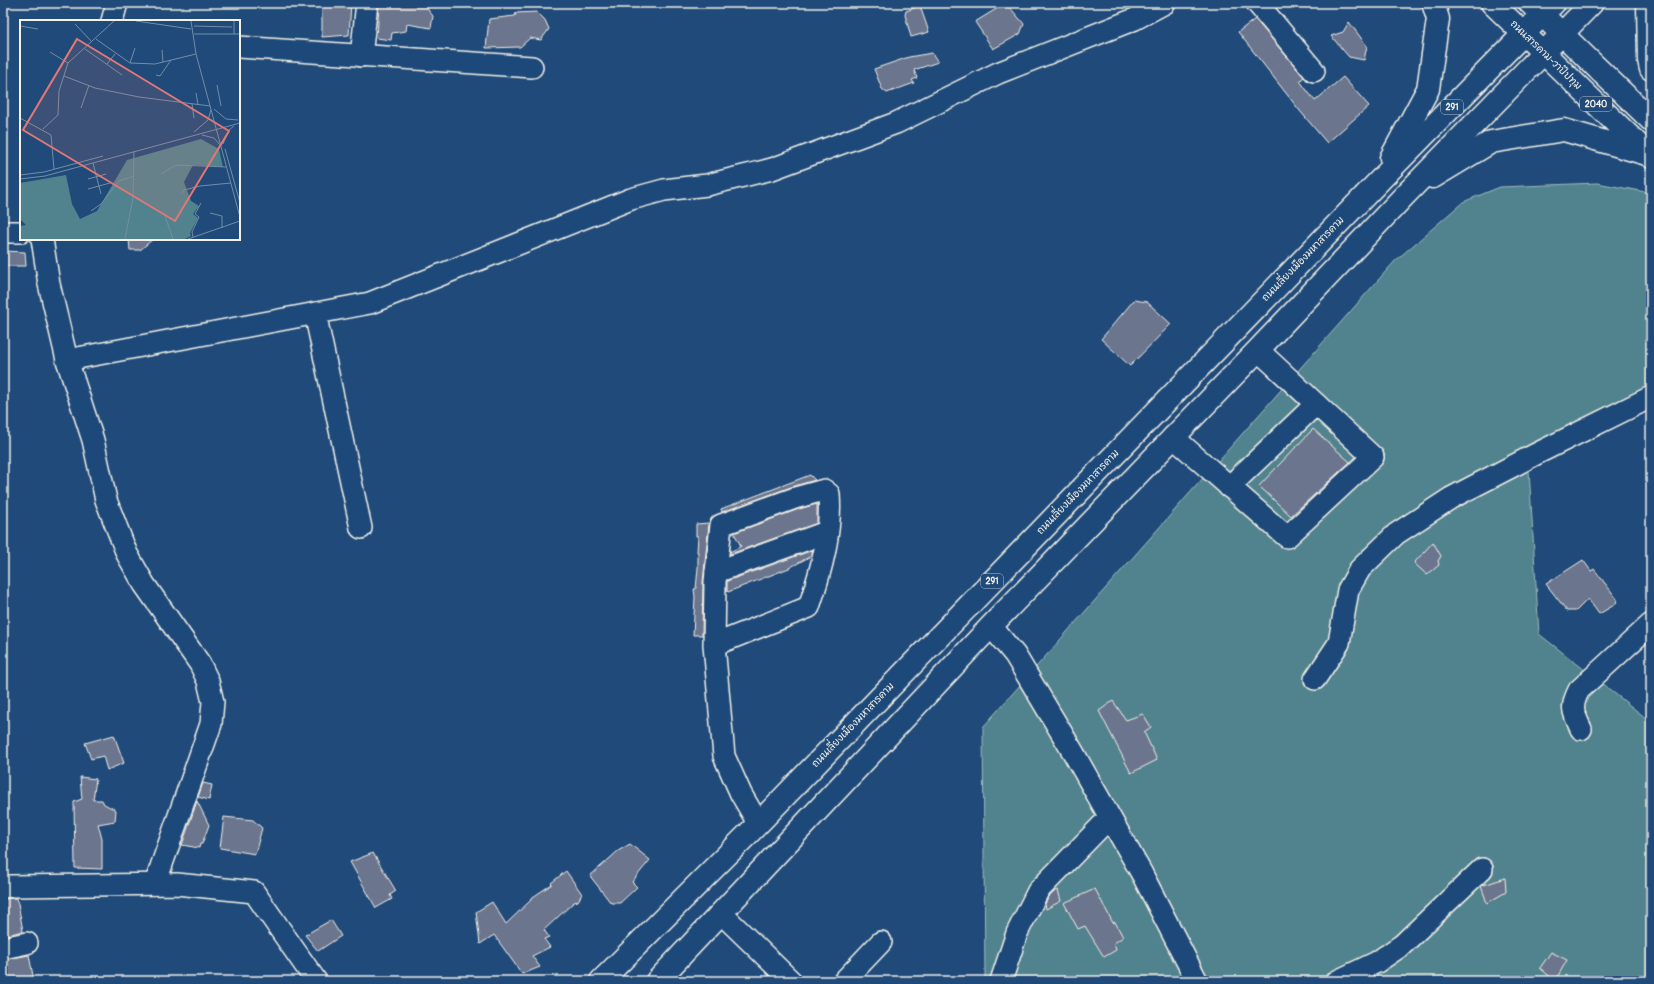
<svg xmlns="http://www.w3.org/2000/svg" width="1654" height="984" font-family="Pangolin,'Playpen Sans Thai',sans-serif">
<rect width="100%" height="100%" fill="#1f4a7a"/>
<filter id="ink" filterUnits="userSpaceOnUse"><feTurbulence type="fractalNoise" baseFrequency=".025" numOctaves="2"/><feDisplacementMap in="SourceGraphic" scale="8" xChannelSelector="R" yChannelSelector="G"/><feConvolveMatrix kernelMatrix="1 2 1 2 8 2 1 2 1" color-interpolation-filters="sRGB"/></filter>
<g filter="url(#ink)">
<polygon fill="#51838e" stroke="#a2babb" points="1597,183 1651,193 1651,388 1528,454 1539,634 1651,722 1651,981 985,981 983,727 1395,261 1463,202 1500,187"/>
<g fill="#6c748e" stroke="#f4f1e8">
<polygon points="322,3 351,3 349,35 322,37"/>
<polygon points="379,3 426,5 428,10 433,16 431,28 407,24 406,31 392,33 391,40 377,38"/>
<polygon points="1006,3 1024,24 1020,34 993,49 975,22"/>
<polygon points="920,6 929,32 911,37 905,15 906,11"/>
<polygon points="537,12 545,20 549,29 541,40 530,38 520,47 486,48 489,19 515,16 516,13"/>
<polygon points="1255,19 1304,77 1300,81 1315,101 1343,77 1369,106 1327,143 1300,111 1238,32"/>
<polygon points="1349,22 1367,46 1364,60 1349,57 1331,36 1343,32"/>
<polygon points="932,53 938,62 914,70 917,78 912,80 914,83 887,93 882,89 874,69 909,57"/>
<polygon points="129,239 153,239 140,250 130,250"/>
<polygon points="3,251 25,252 26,266 3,266"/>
<polygon points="1134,300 1147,302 1171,324 1130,366 1101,339"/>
<polygon points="1313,429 1350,462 1291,516 1259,486"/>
<polygon points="810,475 815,480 791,487 722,512 721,509"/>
<polygon points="817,504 817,523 730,554 730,552 741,546 734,533 799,509"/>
<polygon points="709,523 703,582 702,635 693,635 695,597 694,589 696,589 698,568 698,552 697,552 698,536 696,536 696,524"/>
<polygon points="1433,542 1441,556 1438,561 1439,565 1427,575 1414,563"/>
<polygon points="813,550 811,556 789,568 728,592 727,591 727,581"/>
<polygon points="1583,560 1591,571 1594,569 1617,599 1616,604 1599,614 1588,599 1576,611 1567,611 1546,584"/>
<polygon points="1113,701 1126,720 1143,714 1151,727 1144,732 1157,760 1131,773 1099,711"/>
<polygon points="114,735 124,763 107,770 103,756 91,759 85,743"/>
<polygon points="80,777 96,779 93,800 102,800 104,804 116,810 115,821 98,824 102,839 102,869 75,868 74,802 82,799"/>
<polygon points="203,783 212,785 209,800 198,797"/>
<polygon points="197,801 209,825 202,844 200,844 199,848 182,845"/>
<polygon points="224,817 253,820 262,828 255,854 220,848"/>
<polygon points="630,844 650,860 632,882 637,887 620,903 611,903 590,876 618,851"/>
<polygon points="373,853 396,891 390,895 392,899 376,908 350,862"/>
<polygon points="566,871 582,894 578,901 574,902 544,930 549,937 544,939 550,947 532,956 540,967 522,974 494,935 480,944 476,912 492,902 506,924 531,900 530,899 552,884 551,883"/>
<polygon points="1505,878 1506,892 1487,903 1481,886"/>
<polygon points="1095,889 1113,923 1115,922 1123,937 1114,943 1116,950 1104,957 1085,926 1078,929 1064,903"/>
<polygon points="1058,890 1061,901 1046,909 1045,904 1048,898 1054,892"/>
<polygon points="17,898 23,931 3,936 3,899"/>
<polygon points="331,920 341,936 318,951 305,935"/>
<polygon points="1551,952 1567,960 1555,981 1540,968"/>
<polygon points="29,955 34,981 3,981 3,960"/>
</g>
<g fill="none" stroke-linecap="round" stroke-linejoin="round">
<defs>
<g id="minor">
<polyline points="1257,3 1314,71"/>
<polyline points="112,21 117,3"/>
<polyline points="239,47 532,67"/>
<polyline points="361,56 367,3"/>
<polyline points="3,232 21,232"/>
<polyline points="42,239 49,284 67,360 93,440 106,500 127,554 144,584 200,664 208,681 213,702 211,724 155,884"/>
<polyline points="315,313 361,528"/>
<polyline points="67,360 370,303 631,199 664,190 707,185 772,169 896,123 998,73 1135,19 1165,3"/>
<polyline points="1173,437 1287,537 1373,457 1258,350"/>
<polyline points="1229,487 1316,404"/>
<polyline points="716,572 827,532"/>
<polyline points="991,626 1015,655 1073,752 1142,874 1197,981"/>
<path d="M 714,645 L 809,607 C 821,571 832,532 829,494 L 824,490 L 795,498 L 721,525 L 715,582 L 714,645 L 724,756 L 741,794 L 758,823"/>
<polyline points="1315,679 1339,643 1348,590 1360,569 1396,534 1451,498 1538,453 1651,397"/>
<path d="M 1581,729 C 1573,712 1570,707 1579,690 L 1651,624"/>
<polyline points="3,887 11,886 177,884 254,892 316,981"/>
<polyline points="721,913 791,981"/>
<polyline points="3,948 27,943"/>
<polyline points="844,981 881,942"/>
<polyline points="1001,981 1017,933 1038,891 1109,818"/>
<polyline points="1337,981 1377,962 1402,945 1482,869"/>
</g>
<g id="major">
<polyline points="1492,3 1651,157"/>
<polyline points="1530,3 1651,120"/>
</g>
<g id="highway">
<polyline points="1648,3 1649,60 1651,69"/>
<polyline points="1391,158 1428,89 1438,19 1433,3"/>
<polyline points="1433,177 1491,142 1564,130 1650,155"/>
<polyline points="601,981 755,827 1381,179 1554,3"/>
<polyline points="657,981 991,626 1256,352 1405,195 1592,3"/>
</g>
</defs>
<use href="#minor" stroke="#f4f1e8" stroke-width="24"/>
<use href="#major" stroke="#f4f1e8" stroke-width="25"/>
<use href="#highway" stroke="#f4f1e8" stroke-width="25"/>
<use href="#minor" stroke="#1f4a7a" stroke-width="21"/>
<use href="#major" stroke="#1f4a7a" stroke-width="22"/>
<use href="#highway" stroke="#1f4a7a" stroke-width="22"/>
</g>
</g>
<g text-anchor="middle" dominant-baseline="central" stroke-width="3" stroke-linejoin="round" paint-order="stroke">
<g fill="#1f4a7a" stroke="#b4bfc7" stroke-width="1">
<rect x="1580" y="97" width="32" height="14" rx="3"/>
<rect x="1441" y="100" width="22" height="14" rx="3"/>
<rect x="981" y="574" width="22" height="14" rx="3"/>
</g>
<g font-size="9" font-weight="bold" fill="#f4f1e8">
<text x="1596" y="104">2040</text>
<text x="1452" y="107">291</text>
<text x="992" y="581">291</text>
</g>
<g font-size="10" fill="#f4f1e8" stroke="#1f4a7a">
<text transform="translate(1546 55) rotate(44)">ถนนสารคาม-วาปีปทุม</text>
<text transform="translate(1303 259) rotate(-46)">ถนนเลี่ยงเมืองมหาสารคาม</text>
<text transform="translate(1078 492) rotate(-46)">ถนนเลี่ยงเมืองมหาสารคาม</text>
<text transform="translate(853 725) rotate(-46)">ถนนเลี่ยงเมืองมหาสารคาม</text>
</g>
</g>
<g transform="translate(20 20)">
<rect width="220" height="220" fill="#1f4a7a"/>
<path d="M 181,119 L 199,129 L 203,147 L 173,145 L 164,162 L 171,181 L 179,186 L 173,194 L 178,198 L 170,213 L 171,216 L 165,219 L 0,219 L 0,206 L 6,205 L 0,199 L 0,163 L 46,155 L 52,184 L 60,199 L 77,191 L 107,140 Z" fill="#51838e"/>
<path fill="none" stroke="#748da6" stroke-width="1" d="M 116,1 L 171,9M 171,1 L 176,34 L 220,197M 214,1 L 214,14M 55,4 L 72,22M 0,6 L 18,9M 174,6 L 212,7M 174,14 L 220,14M 76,19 L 110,43 L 135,44 L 176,34M 65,29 L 102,55M 142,30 L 143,42M 30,32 L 48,43M 110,43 L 115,28M 87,44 L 95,34M 136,55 L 140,56 L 151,40M 44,56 L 75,68 L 119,77 L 190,86M 197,65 L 201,86M 176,73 L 178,85M 172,84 L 174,98M 61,88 L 69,65M 194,89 L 206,99 L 218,100M 0,98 L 31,115 L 34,149M 23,109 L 38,95 L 39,71 L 48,43 L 94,1M 174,112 L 188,100 L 191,90M 182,115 L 194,118 L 200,125M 203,124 L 209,110 L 214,106M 205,129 L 220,183M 73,143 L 81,174M 141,154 L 156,145 L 206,147M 0,155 L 24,152 L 83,136M 0,159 L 25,156 L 220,103M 68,159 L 86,154M 68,169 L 90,163M 162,173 L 164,170 L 180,166 L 211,163M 71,191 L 81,184 L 99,161 L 114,156M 190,193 L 202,196 L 202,208M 145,196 L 153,219M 173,217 L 172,212 L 179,197 L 175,194 L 181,183M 105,219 L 113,178 L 114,131M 168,219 L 220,201"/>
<path fill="#e27875" fill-opacity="0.15" stroke="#e27875" stroke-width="2" d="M 57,19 L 209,111 L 155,201 L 3,110 Z"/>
<rect width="220" height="220" fill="none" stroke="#f4f1e8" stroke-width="2"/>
</g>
<rect width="1654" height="984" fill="none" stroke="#1f4a7a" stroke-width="16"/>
<rect x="8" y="8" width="1638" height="968" fill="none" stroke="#f4f1e8" stroke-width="1.5" filter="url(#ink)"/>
</svg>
